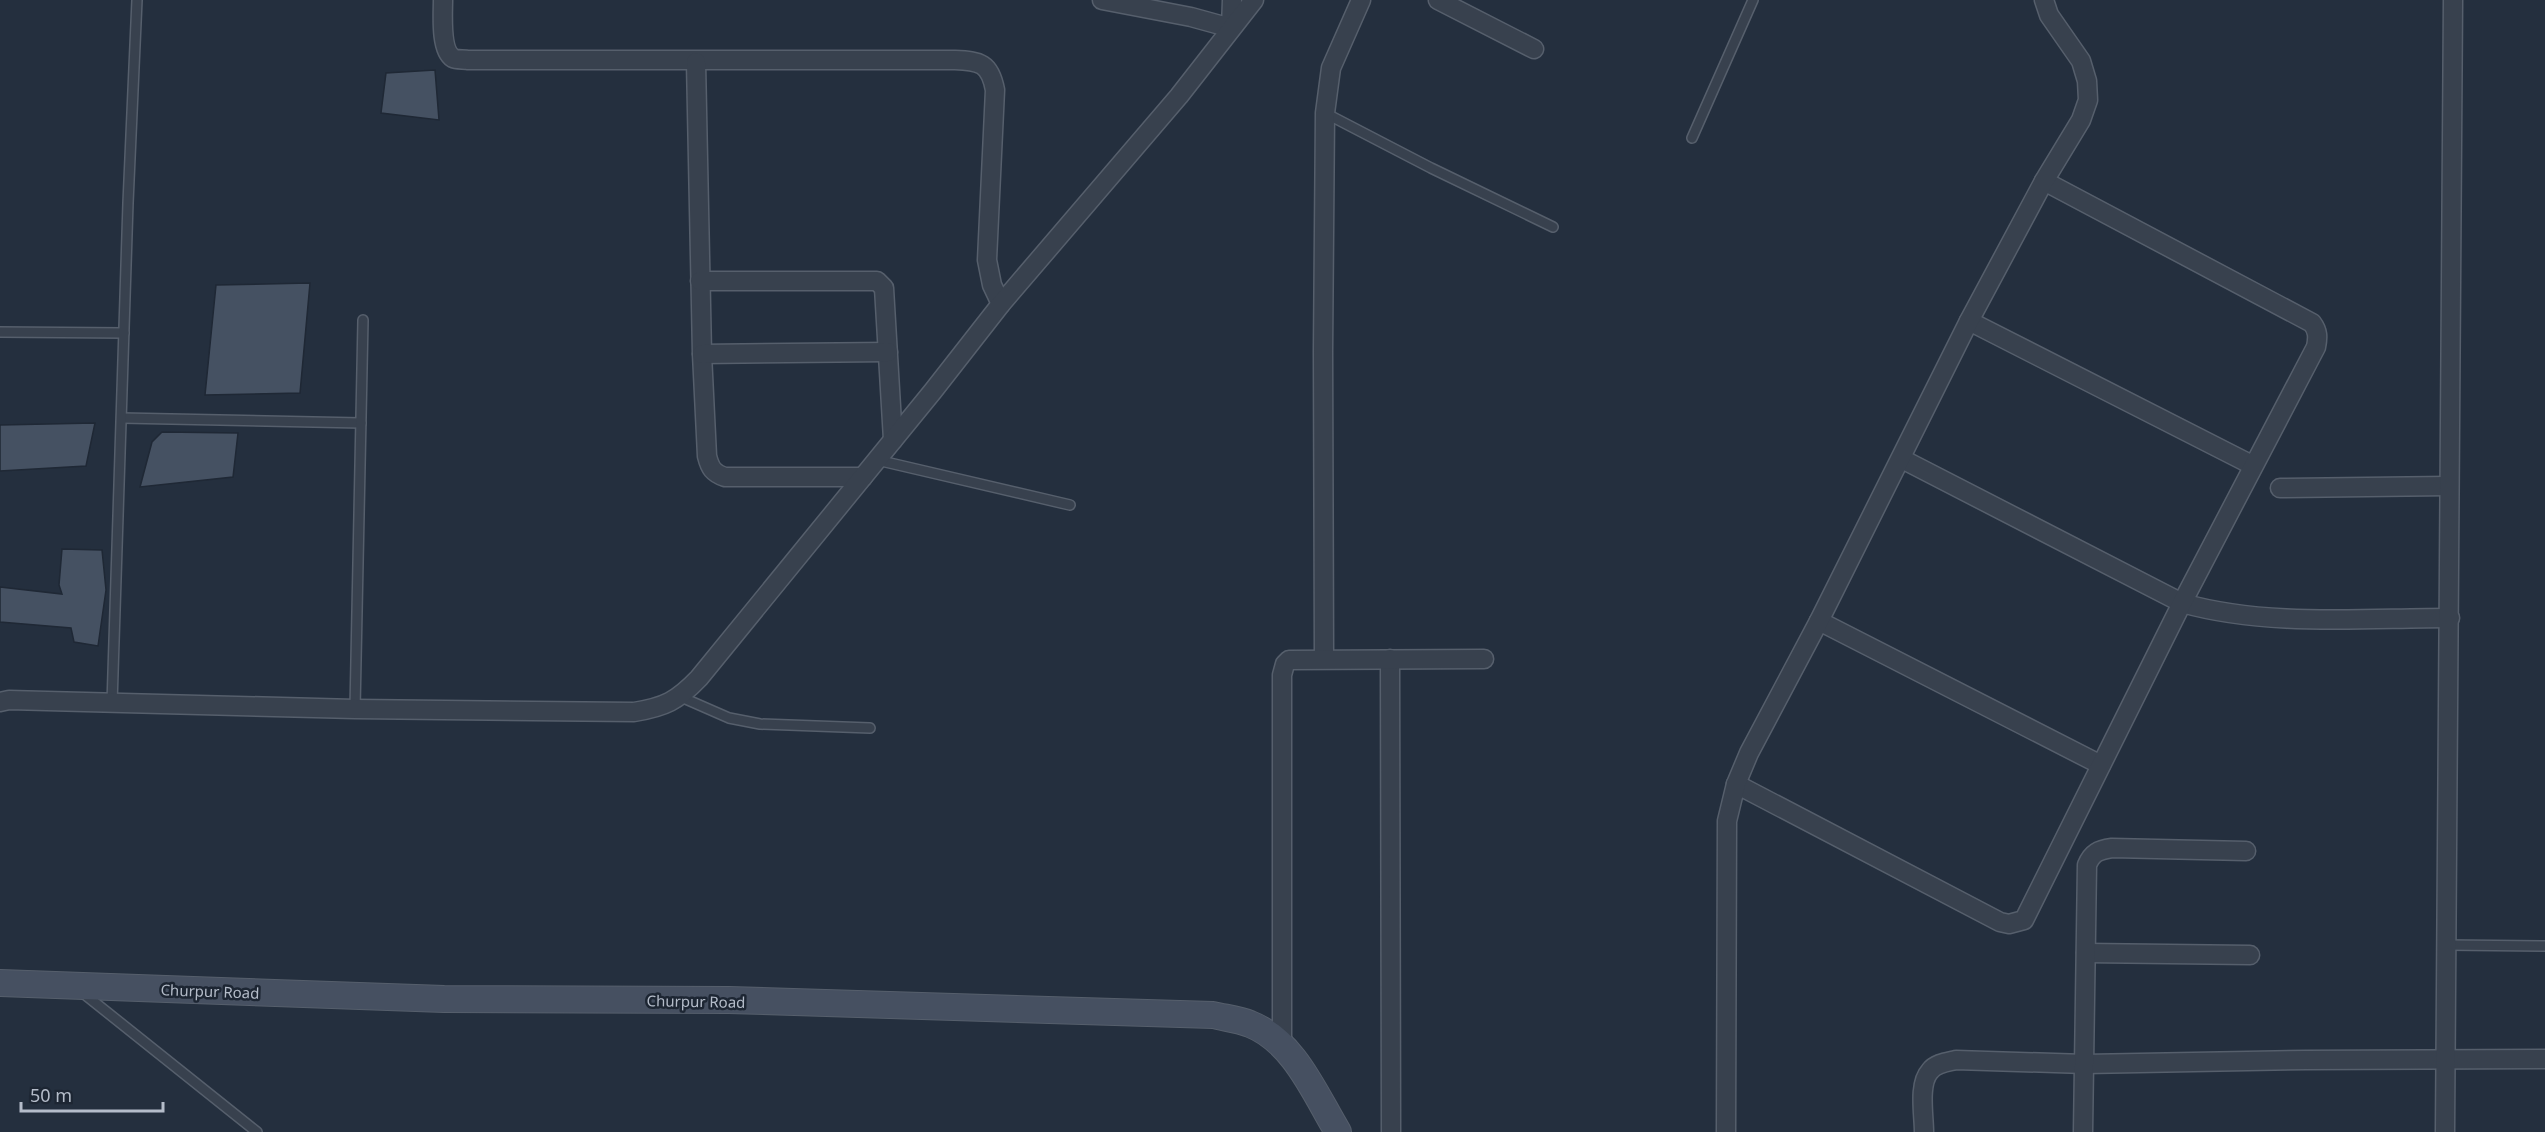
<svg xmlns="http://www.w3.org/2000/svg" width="2545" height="1132" font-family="'Noto Sans',sans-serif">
<rect width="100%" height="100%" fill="#242f3e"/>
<g fill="#455162" stroke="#1f2835" stroke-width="1.5">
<polygon points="435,70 439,120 381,113 386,73"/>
<polygon points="310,283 300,393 205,395 216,285"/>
<polygon points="95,423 86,466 0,471 0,425"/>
<polygon points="162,432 238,433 233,477 140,487 152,442"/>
<polygon points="62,549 102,550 106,590 98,646 74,642 71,628 0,622 0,587 62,594 59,585"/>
</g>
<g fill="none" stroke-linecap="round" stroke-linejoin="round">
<defs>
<g id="lane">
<polyline points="1325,113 1431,168 1553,227"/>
<polyline points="1692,138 1753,0"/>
<polyline points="0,332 124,333"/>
<polyline points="122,418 361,423"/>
<polyline points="877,460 1070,505"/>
<polyline points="681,697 729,718 760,724 870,728"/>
<polyline points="112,704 128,203 137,0"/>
<polyline points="355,709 363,320"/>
<polyline points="2447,945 2545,946"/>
<polyline points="83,993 257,1132"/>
</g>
<g id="street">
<path d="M 443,0 C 443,13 440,50 453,58 C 457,60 464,59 468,60 L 955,60 C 980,61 990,63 995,90 L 987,260 L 992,285 L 1001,304"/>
<polyline points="1102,0 1191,17 1231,28 1232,0"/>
<polyline points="1438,0 1534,49"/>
<path d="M 696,62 L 702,354 L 707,456 C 710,468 713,473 725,477 L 863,477"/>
<polyline points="700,281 877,281 884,288 893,440"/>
<polyline points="1969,321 2252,465"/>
<polyline points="702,354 888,352"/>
<path d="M 1902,459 L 2182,603 C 2268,627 2361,618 2450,618"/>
<polyline points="2280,488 2448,486"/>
<polyline points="1819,621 2101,765"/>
<polyline points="1324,658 1323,351 1325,113 1331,68 1361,0"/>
<polyline points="1390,659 1391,1132"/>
<path d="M 0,702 L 9,700 L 355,709 L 634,712 C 665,707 677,701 699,678 L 933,391 L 1001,304 L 1179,96 L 1254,0"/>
<path d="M 1736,784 L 2000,922 L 2009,924 L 2024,920 L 2182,603 L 2316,347 C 2318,337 2318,331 2312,323 L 2044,181"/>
<polyline points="2086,953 2250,955"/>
<polyline points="1282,1045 1282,675 1285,664 1289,660 1484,659"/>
<polyline points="1726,1132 1727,821 1736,784 1749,753 1819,621 1969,321 2044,181 2081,120 2088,100 2087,81 2081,61 2049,15 2044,0"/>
<path d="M 1924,1132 C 1924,1115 1918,1084 1930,1071 C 1936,1063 1948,1062 1956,1060 L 2085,1064 L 2306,1060 L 2545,1059"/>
<path d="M 2083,1132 L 2087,865 C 2092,853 2098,850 2112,848 L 2246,851"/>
<polyline points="2445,1132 2453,0"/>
</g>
<path id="secondary" d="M 0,983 L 444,999 L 729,1000 L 1213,1015 C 1225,1018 1238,1019 1250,1024 C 1294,1041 1315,1094 1338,1132"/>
</defs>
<use href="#lane" stroke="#565f6c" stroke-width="12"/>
<use href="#street" stroke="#565f6c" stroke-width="21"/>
<use href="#secondary" stroke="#565f6c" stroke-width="28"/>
<use href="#lane" stroke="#38414e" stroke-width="9"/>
<use href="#street" stroke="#38414e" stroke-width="18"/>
<use href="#secondary" stroke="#465061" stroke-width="26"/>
</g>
<g text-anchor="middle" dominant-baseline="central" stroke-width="5" stroke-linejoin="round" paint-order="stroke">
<g font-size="15" fill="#b4bcc9" stroke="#1d2633">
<text transform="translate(210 991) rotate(2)">Churpur Road</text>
<text transform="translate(696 1001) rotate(1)">Churpur Road</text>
</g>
</g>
<path d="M21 1102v9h142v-9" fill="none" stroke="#b4bcc9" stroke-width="3"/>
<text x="30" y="1102" font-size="18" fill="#b4bcc9" stroke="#1d2633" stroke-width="4.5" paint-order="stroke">50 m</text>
</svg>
